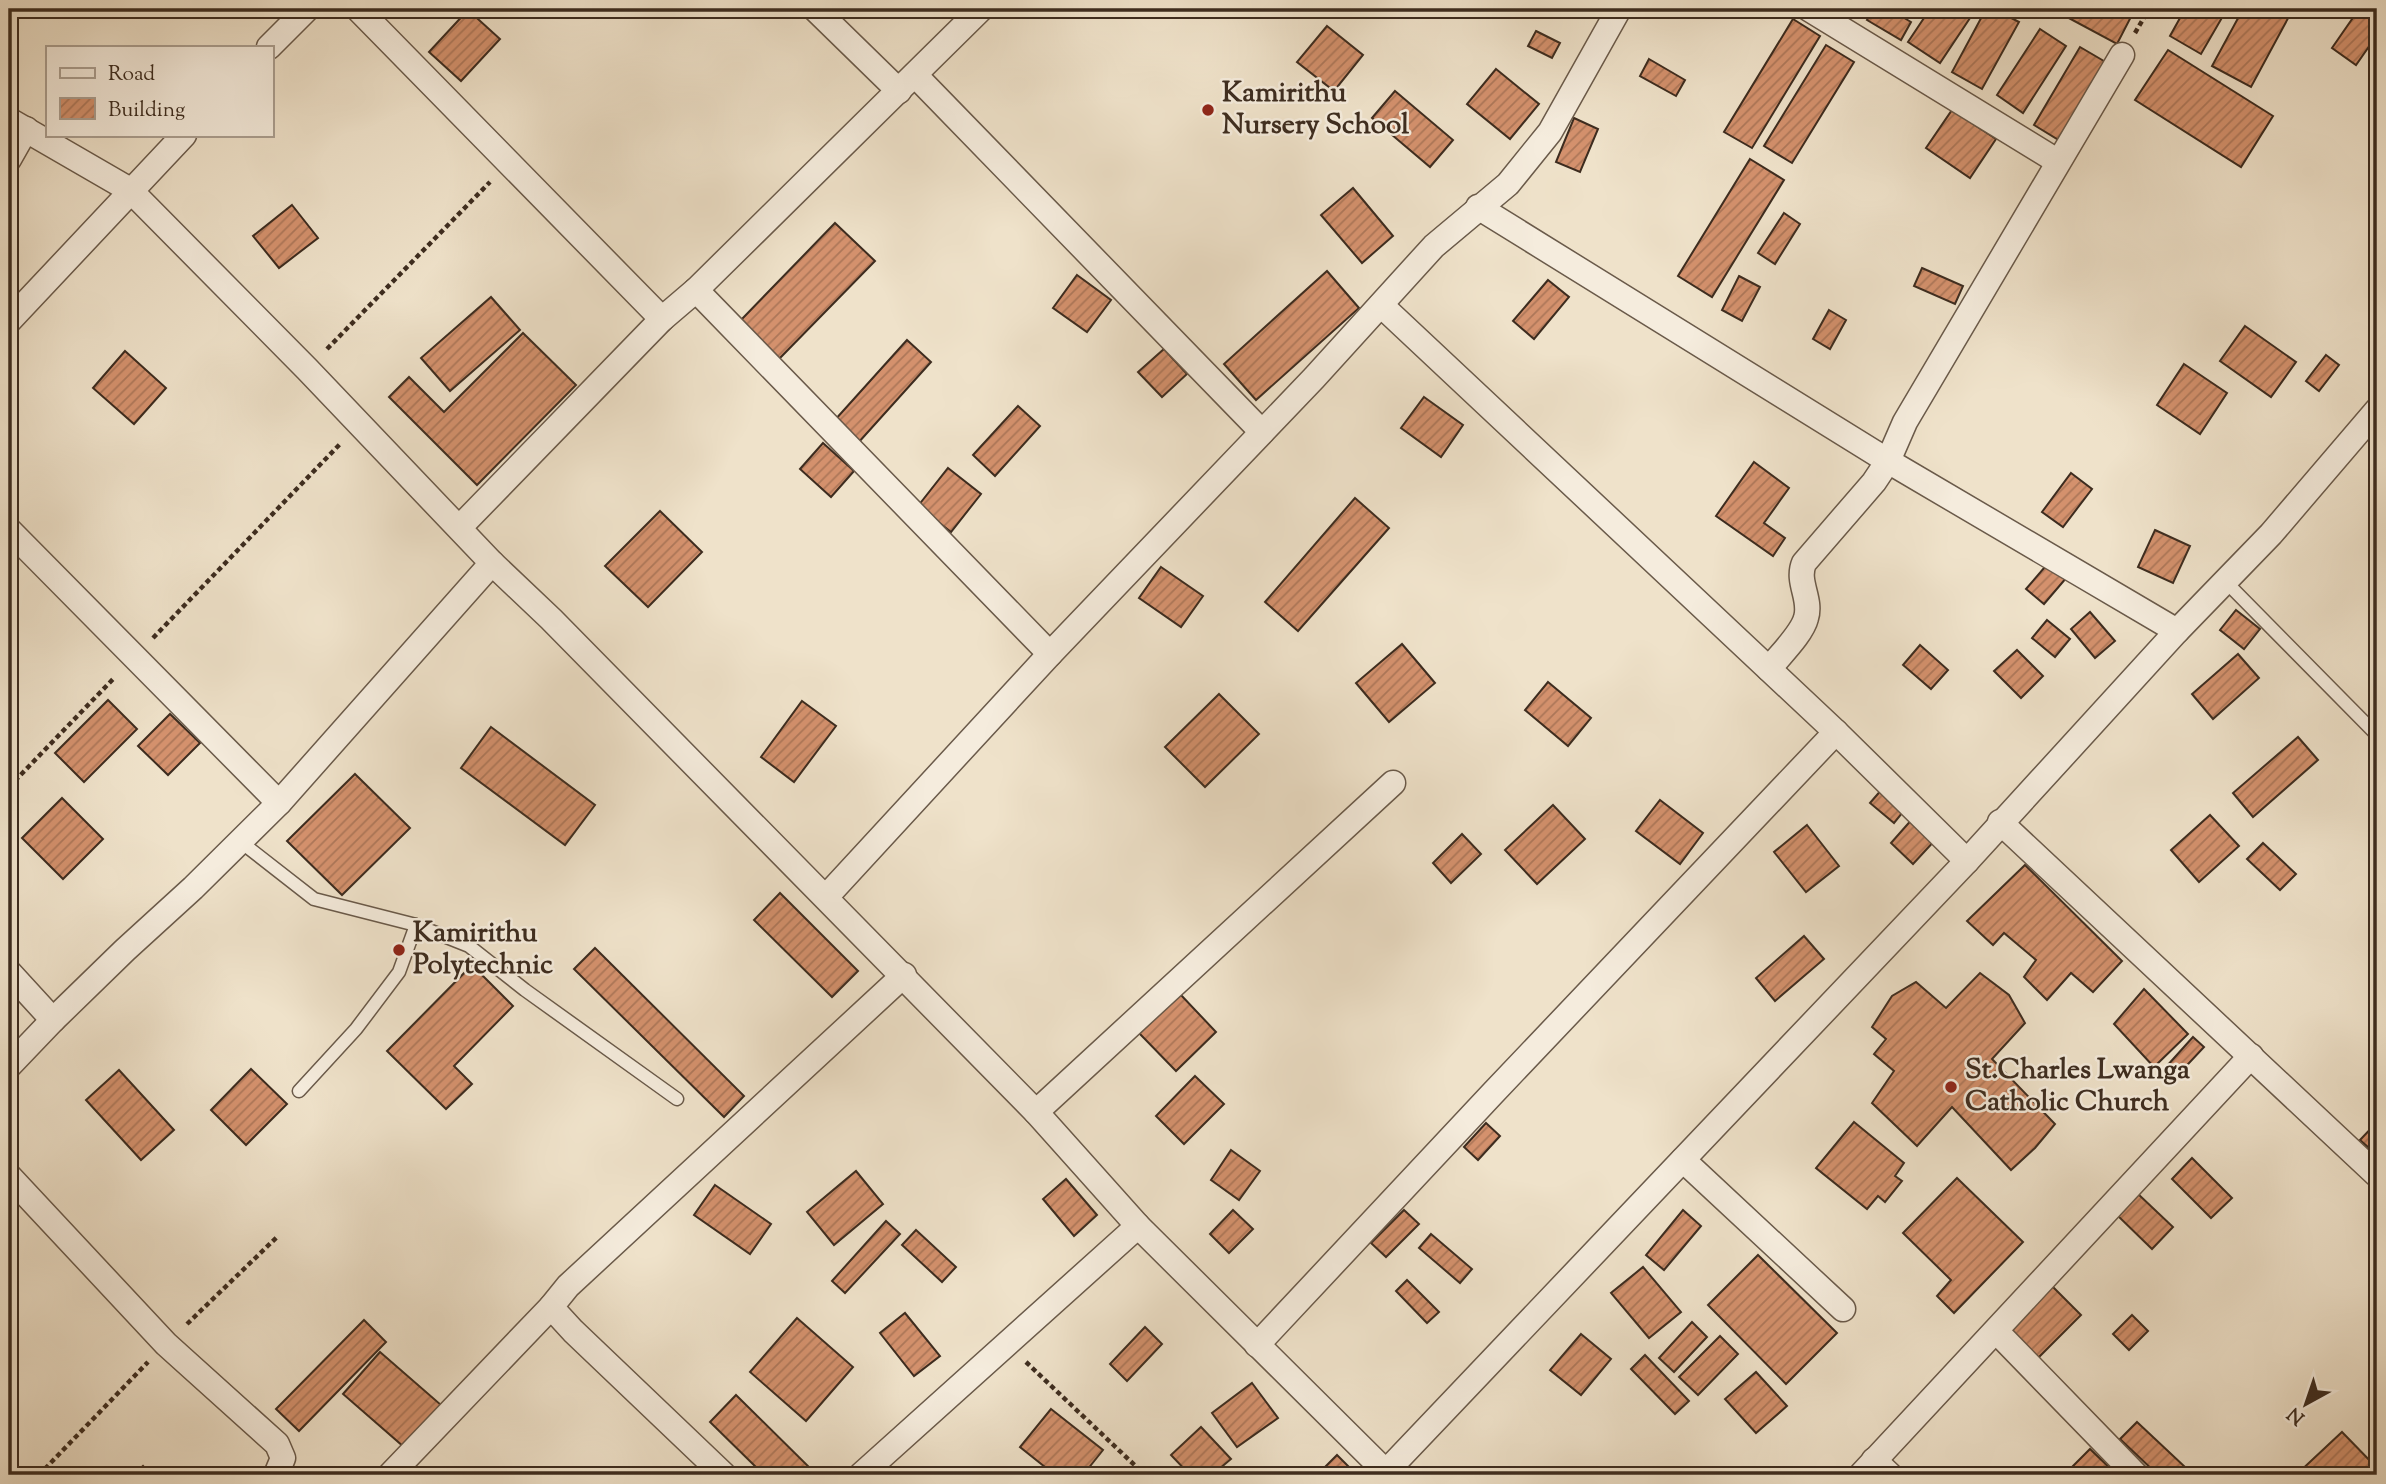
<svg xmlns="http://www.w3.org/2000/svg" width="2386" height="1484" font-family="'Sorts Mill Goudy',serif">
<defs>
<pattern id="building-hatch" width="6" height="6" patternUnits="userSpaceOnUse" patternTransform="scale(1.75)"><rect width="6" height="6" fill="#d4916d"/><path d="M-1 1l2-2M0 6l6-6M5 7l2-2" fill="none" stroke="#ad7759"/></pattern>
</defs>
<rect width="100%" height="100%" fill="#efe2ca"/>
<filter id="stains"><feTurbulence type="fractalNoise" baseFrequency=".00286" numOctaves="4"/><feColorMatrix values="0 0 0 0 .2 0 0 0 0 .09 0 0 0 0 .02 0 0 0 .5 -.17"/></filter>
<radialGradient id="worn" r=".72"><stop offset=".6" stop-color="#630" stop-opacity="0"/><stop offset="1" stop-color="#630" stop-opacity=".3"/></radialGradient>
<g fill="url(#building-hatch)" stroke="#3d2c1f" stroke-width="2">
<polygon points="1874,9 1889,9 1911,22 1901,40 1867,20"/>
<polygon points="1930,9 1976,9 1940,63 1908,42"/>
<polygon points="1986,9 1994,9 2019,22 1982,89 1952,72"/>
<polygon points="2052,9 2129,9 2134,11 2117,44"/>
<polygon points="2185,9 2227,9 2201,54 2170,36"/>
<polygon points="2243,9 2293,9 2251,87 2212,66"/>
<polygon points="2359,9 2377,9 2377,35 2356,65 2332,48"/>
<polygon points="468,10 500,39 461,81 429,52"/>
<polygon points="1793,19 1820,36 1752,148 1724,132"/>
<polygon points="1327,26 1363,55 1334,91 1297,62"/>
<polygon points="2040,29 2066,46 2023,113 1997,95"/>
<polygon points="1536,31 1560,43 1552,58 1528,46"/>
<polygon points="1826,45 1854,62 1792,163 1764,146"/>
<polygon points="2080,47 2109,64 2062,142 2034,125"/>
<polygon points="2168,50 2273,116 2241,167 2135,100"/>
<polygon points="1649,59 1685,80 1676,96 1640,76"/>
<polygon points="1496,69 1539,104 1510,139 1467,104"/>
<polygon points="1395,91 1453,140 1430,167 1372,118"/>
<polygon points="1952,110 1996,139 1970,178 1926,148"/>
<polygon points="1574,118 1598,129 1580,172 1556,162"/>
<polygon points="1750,159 1784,180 1712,297 1678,276"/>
<polygon points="1353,188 1393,236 1362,263 1321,215"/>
<polygon points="292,205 318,238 279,268 253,236"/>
<polygon points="1784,213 1800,224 1775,264 1758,253"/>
<polygon points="835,223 875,261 779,359 740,321"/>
<polygon points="1922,268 1963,286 1955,304 1914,286"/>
<polygon points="1327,271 1359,308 1256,400 1224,364"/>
<polygon points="1077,275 1111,300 1087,332 1053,308"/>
<polygon points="1739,276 1760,287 1742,321 1722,310"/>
<polygon points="1548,280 1569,297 1534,339 1513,321"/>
<polygon points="491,297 520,330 450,391 421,358"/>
<polygon points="1829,310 1846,320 1830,349 1813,339"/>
<polygon points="2245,326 2296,362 2271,397 2220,361"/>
<polygon points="523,333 576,385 477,485 389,397 409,377 444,412"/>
<polygon points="907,340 931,362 858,443 834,421"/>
<polygon points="1164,349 1187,374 1162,397 1138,372"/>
<polygon points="125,351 166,388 134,424 93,388"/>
<polygon points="2326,355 2339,365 2319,391 2306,381"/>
<polygon points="2184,364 2227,393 2200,434 2157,405"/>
<polygon points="1424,397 1463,425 1441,457 1401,428"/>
<polygon points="1018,406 1040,426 995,476 973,455"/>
<polygon points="823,443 854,471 831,497 800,469"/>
<polygon points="1754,462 1789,488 1764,523 1785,538 1773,556 1716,516"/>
<polygon points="948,468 981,494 951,532 918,506"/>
<polygon points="2071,473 2092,489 2063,527 2042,512"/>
<polygon points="1355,498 1389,528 1298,631 1265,602"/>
<polygon points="660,511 702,552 648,607 605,566"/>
<polygon points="2155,530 2190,546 2173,583 2138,567"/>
<polygon points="2050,561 2067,577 2044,604 2026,589"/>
<polygon points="1161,567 1203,596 1181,627 1139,598"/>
<polygon points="2236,610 2260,629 2244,649 2220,630"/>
<polygon points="2090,612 2115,641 2095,658 2071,629"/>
<polygon points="2047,620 2070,639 2055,657 2032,638"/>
<polygon points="1402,644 1435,683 1389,722 1356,683"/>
<polygon points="1920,645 1948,670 1931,689 1903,665"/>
<polygon points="2017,650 2043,676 2021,698 1994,671"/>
<polygon points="2238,654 2259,678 2213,719 2192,694"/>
<polygon points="1548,682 1591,718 1568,746 1525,710"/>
<polygon points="1219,694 1259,734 1205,787 1165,747"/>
<polygon points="108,700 137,729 84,782 55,753"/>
<polygon points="802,701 836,726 794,782 761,757"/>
<polygon points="170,714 200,743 168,775 138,746"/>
<polygon points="491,727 595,805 565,845 461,768"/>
<polygon points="2298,737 2318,760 2253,817 2233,793"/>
<polygon points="355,774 410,828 342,895 287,841"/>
<polygon points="1883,788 1907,807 1894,823 1870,803"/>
<polygon points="62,798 103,839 63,879 22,838"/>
<polygon points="1660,800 1703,833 1680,864 1636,831"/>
<polygon points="1553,805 1585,839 1537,884 1505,850"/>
<polygon points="2210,815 2239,846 2199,882 2171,850"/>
<polygon points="1914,817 1937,838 1913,864 1891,843"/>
<polygon points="1807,825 1839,866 1806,892 1774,852"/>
<polygon points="1462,834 1481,854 1451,883 1433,863"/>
<polygon points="2263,843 2296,874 2280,890 2247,859"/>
<polygon points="2025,865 2122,961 2093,992 2071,973 2047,1000 2024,977 2036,960 2004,933 1993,945 1967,921"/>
<polygon points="780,893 858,971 832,997 754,920"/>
<polygon points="1804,936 1824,959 1775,1001 1756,978"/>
<polygon points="595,948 744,1096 724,1117 574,969"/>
<polygon points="472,965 513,1006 454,1066 472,1084 446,1109 387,1051"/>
<polygon points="1980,973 2009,995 2025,1023 1992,1059 2055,1124 2035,1148 2011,1170 1952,1107 1917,1146 1872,1103 1894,1071 1874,1054 1886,1039 1872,1027 1892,996 1916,982 1946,1008"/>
<polygon points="2144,989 2188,1034 2154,1067 2114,1024"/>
<polygon points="1180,994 1216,1032 1176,1071 1139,1033"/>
<polygon points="2193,1037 2204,1047 2177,1076 2166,1067"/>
<polygon points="251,1069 287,1104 246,1145 211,1110"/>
<polygon points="119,1070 174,1130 141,1160 86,1100"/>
<polygon points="1195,1076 1224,1104 1184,1144 1156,1116"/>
<polygon points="1854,1122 1904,1163 1895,1176 1902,1181 1885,1202 1878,1196 1867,1209 1816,1168"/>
<polygon points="2377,1122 2377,1155 2360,1140"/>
<polygon points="1486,1123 1500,1136 1478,1160 1464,1147"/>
<polygon points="1231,1150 1260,1171 1239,1200 1211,1180"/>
<polygon points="2192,1158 2232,1198 2211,1218 2172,1179"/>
<polygon points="856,1171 883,1204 834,1245 807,1212"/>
<polygon points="1957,1178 2023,1242 1954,1313 1937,1296 1951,1280 1903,1233"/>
<polygon points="1066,1179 1097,1215 1074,1236 1043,1199"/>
<polygon points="715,1185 771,1224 750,1254 694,1215"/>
<polygon points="2137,1193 2173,1227 2152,1249 2117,1215"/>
<polygon points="1233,1210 1253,1229 1229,1253 1210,1234"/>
<polygon points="1404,1210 1419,1224 1386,1257 1371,1243"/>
<polygon points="1683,1210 1701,1226 1664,1270 1646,1255"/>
<polygon points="886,1221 900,1234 845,1293 832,1281"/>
<polygon points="916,1230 956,1267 942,1282 902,1245"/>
<polygon points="1431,1234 1472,1269 1460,1283 1419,1248"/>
<polygon points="1758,1255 1837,1333 1786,1384 1708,1305"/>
<polygon points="1643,1267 1681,1312 1649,1338 1611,1293"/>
<polygon points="1407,1280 1439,1312 1427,1323 1396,1291"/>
<polygon points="2051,1285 2081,1315 2035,1361 2005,1331"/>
<polygon points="905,1313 940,1356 914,1376 880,1333"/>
<polygon points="2132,1315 2148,1331 2129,1350 2113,1334"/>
<polygon points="797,1318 853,1367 806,1421 750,1372"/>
<polygon points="364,1320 386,1342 299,1431 276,1409"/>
<polygon points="1692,1322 1707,1337 1674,1372 1659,1358"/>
<polygon points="1145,1327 1162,1344 1127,1381 1110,1364"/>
<polygon points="1581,1334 1611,1359 1581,1395 1550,1370"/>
<polygon points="1720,1336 1738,1354 1698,1395 1679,1377"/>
<polygon points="380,1352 441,1405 404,1447 343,1394"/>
<polygon points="1645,1355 1689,1401 1675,1414 1631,1369"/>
<polygon points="1756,1372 1787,1406 1756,1433 1725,1399"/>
<polygon points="1252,1383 1278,1418 1237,1447 1212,1413"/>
<polygon points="736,1395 817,1475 764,1475 710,1422"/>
<polygon points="1051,1409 1103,1450 1083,1475 1055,1475 1020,1447"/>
<polygon points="2137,1422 2185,1467 2177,1475 2158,1475 2120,1439"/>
<polygon points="1201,1427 1231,1459 1212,1475 1190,1475 1171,1455"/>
<polygon points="2342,1432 2377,1468 2377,1475 2296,1475"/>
<polygon points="2090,1449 2117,1475 2064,1475"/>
<polygon points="1337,1455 1357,1475 1317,1475"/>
<polygon points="143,1466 151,1475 133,1475"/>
</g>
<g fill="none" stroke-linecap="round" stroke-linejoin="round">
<defs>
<g id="lane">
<polyline points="2225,581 2377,735"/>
<polyline points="241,842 314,899 416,925 469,946 525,990 677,1099"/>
<polyline points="299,1091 356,1029 399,972 416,925"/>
</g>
<g id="street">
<polyline points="358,9 662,319"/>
<polyline points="815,9 899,91"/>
<polyline points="1809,9 2057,161"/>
<polyline points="269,47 307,9"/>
<polyline points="915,75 1262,432"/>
<polyline points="9,120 130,190 307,369 492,563 551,619 1036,1112 1138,1226 1389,1475"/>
<polyline points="9,159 26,129"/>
<polyline points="1478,207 1888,461 2177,631"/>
<polyline points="696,290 1050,654"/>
<polyline points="1381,305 1836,732 1967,861"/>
<polyline points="9,321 184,135"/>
<polyline points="460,527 662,319 696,290 981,9"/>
<polyline points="9,530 279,803"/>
<path d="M 1769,669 C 1779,656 1802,634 1806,618 C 1812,599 1796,582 1804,563 L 1874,482 L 1888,461 L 1905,422 L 2122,55"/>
<polyline points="2000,822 2377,1175"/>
<polyline points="826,897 1050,654 1314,378 1434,246 1508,184 1550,132 1619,9"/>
<polyline points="9,972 53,1020"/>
<polyline points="9,1066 53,1020 125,950 193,888 279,803 492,563"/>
<polyline points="1036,1112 1393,783"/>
<polyline points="1683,1160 1843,1309"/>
<polyline points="9,1176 166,1344 277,1444 283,1458 276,1475"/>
<polyline points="1997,1332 2136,1475"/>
<polyline points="1257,1345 1493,1093 1836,732"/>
<polyline points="1874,1460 1890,1475"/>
<polyline points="390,1475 551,1307"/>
<polyline points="724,1475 573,1331 551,1307 568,1286 904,975"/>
<polyline points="861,1475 1138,1226"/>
<polyline points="1383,1475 1967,861 2177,631 2271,534 2377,410"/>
<polyline points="1861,1475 2251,1056"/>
</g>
</defs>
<use href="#lane" stroke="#6a5a4a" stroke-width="15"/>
<use href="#street" stroke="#6a5a4a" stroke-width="27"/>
<g stroke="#3d2c1f" stroke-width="4.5" stroke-dasharray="5 3.5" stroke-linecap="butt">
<polyline points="2135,33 2149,9"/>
<polyline points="327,349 490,182"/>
<polyline points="153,638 341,443"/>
<polyline points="9,787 115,677"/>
<polyline points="187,1324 277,1237"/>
<polyline points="1026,1362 1145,1475"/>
<polyline points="39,1475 148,1362"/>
</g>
<use href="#lane" stroke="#f5ecdd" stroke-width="12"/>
<use href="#street" stroke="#f5ecdd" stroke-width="24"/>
</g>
<g fill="#8f2418" stroke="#f5ecdd" stroke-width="2.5">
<circle cx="1208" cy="110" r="7"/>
<circle cx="399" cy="950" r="7"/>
<circle cx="1951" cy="1087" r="7"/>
</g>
<g text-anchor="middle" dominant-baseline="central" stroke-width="5" stroke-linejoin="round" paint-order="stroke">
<g font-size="28" font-weight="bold" fill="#3d2c1f" stroke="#f5ecdd" text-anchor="start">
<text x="1222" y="94">Kamirithu<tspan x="1222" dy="32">Nursery School</tspan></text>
<text x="413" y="934">Kamirithu<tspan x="413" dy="32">Polytechnic</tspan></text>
<text x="1965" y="1071">St.Charles Lwanga<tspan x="1965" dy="32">Catholic Church</tspan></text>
</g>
</g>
<rect width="2386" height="1484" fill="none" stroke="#efe2ca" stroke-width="35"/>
<rect x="10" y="10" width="2365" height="1463" fill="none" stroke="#3d2c1f" stroke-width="3.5"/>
<rect x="18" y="18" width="2351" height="1449" fill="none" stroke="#3d2c1f" stroke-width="2"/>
<rect x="46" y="46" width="228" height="91" fill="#f5ecdd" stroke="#ab9f91" stroke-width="2"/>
<rect x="60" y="68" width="35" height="10" fill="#f5ecdd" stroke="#ab9f91" stroke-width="2"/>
<text x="108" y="80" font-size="21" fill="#3d2c1f">Road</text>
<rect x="60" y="98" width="35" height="21" fill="url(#building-hatch)" stroke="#ab9f91" stroke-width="2"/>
<text x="108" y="116" font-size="21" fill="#3d2c1f">Building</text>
<g transform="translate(2306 1404) rotate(220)" stroke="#f5ecdd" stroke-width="5" paint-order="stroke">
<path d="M0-5L12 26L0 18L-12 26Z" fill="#3d2c1f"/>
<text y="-10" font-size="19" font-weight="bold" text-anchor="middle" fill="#3d2c1f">N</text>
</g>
<rect width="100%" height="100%" filter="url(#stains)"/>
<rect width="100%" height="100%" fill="url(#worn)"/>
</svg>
